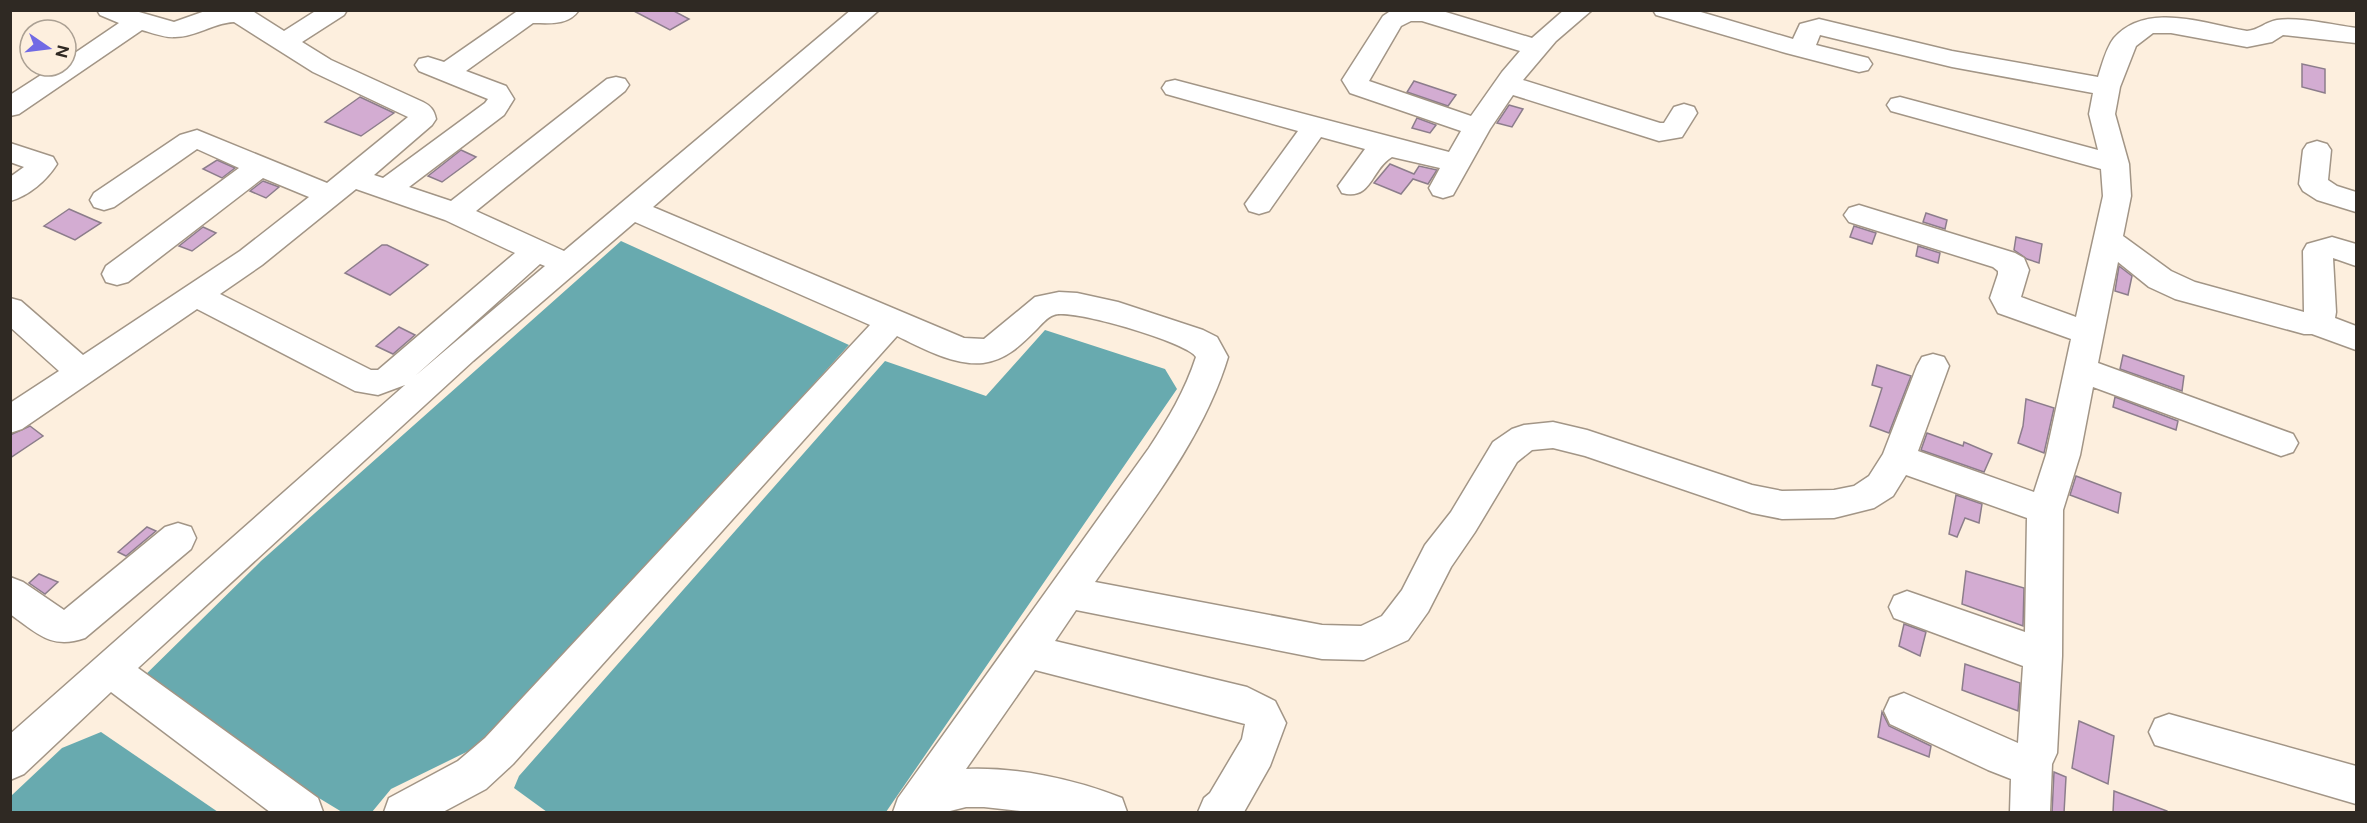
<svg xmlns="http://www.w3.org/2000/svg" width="2367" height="823" font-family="'Public Sans',sans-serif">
<rect width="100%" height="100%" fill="#fdefde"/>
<g fill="#68aaaf">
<polygon points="621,241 849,345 491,740 391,789 372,812 342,812 134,686 261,561"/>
<polygon points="1045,330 1165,369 1177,389 886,812 547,812 514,788 519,776 885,361 986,396"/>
<polygon points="101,732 218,812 11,812 11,796 62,748"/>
</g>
<g fill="#d3acd2" stroke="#8c7d8b" stroke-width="1.5">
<polygon points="632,10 672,10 689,19 670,30"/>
<polygon points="2302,64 2325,69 2325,93 2302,87"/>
<polygon points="1414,81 1456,95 1448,106 1407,92"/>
<polygon points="360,97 394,113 361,136 325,122"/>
<polygon points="1509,105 1523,109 1512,127 1497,123"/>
<polygon points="1417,118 1436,125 1430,133 1412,128"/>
<polygon points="461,150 476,157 442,182 428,176"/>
<polygon points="217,160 235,168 222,178 203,169"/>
<polygon points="1390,164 1414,174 1419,166 1437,170 1428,184 1413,179 1401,194 1374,183"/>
<polygon points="263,181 279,187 266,198 250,191"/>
<polygon points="69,209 101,223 75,240 44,226"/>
<polygon points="1926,213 1947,220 1945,229 1923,222"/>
<polygon points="1854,226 1876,233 1872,244 1850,237"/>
<polygon points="203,227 216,233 192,251 179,246"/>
<polygon points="2016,237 2042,244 2039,263 2027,259 2014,250"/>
<polygon points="382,245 387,245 428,265 390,295 345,273"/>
<polygon points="1918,246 1940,253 1938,263 1916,256"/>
<polygon points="2119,266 2132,276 2128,295 2115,291"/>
<polygon points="399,327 415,335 393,354 376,346"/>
<polygon points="2123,355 2184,376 2182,391 2120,369"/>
<polygon points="1877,365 1911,376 1889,433 1870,426 1882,388 1872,385"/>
<polygon points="2115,397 2178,421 2176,430 2113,407"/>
<polygon points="2026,399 2054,408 2044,453 2018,443 2023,426"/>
<polygon points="30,426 43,436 10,458 10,435"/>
<polygon points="1927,433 1963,446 1964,442 1992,454 1984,472 1921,450"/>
<polygon points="2076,476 2121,493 2118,513 2070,495"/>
<polygon points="1956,495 1982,504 1979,523 1965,518 1957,537 1949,534"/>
<polygon points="147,527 156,531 126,556 118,552"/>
<polygon points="1966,571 2024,588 2023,626 1962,604"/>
<polygon points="39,574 58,582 45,594 29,583"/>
<polygon points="1904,624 1926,632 1920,656 1899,646"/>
<polygon points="1965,664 2020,683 2018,711 1962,690"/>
<polygon points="1882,712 1889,726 1931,746 1929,757 1878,737"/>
<polygon points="2079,721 2114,736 2108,784 2072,768"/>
<polygon points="2054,772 2066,777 2064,813 2052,813"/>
<polygon points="2114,791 2167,811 2167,813 2113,813"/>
</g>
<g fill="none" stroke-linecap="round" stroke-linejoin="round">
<defs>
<g id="minor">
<path d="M 97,10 L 132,10 L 174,22 L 208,10 L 251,10 L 284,31 L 317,10 L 347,10 L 344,15 L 302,42 L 331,60 L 423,102 C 431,106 434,110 436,119 L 432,125 L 374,175 L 383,178 L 485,103 L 488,99 L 419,71 L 415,65 L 419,59 L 428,57 L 444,62 L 516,12 L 579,10 C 568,26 550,23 533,23 L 466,71 L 506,86 L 514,99 L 504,115 L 409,187 L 451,201 L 607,79 L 616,77 L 625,79 L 629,85 L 625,91 L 476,211 L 564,251 L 851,10 L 879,10 L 653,207 L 964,338 L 984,339 L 1035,297 L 1059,292 L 1077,293 L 1118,302 L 1203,330 L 1217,337 L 1228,357 C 1203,440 1144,512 1095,582 L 1322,625 L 1361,626 L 1382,616 L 1402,590 L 1425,545 L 1451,512 L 1493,442 L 1512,429 L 1524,425 L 1553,422 L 1587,430 L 1752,485 L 1782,491 L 1834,490 L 1854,486 L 1869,476 L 1883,454 L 1917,366 L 1922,357 L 1933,354 L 1944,357 L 1949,366 L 1918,451 L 2034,492 L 2046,455 L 2071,339 L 1998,313 L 1990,298 L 1998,274 L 1998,271 L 1993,267 L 1849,222 L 1844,215 L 1849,208 L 1859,205 L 2015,253 L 2024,258 L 2029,270 L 2021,297 L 2076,317 L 2103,196 L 2101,169 L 1891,111 L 1887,105 L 1891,99 L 1900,97 L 2098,150 L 2089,114 L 2093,93 L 1952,67 L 1820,35 L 1816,45 L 1868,58 L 1872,64 L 1868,70 L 1859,72 L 1786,53 L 1656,15 L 1653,10 L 1694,10 L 1793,39 L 1800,24 L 1819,19 L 1952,51 L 2098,77 C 2102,65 2106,48 2114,38 C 2147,1 2205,24 2247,31 C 2259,30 2265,22 2277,20 C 2300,17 2333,25 2356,28 L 2356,43 L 2283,35 L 2272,42 L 2247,47 L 2171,33 L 2153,33 L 2136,46 L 2120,87 L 2115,114 L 2129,164 L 2131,196 L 2123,236 L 2171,271 L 2195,282 L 2304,312 L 2303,251 L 2307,244 L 2332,237 L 2356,244 L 2356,266 L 2333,258 L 2336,312 L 2335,318 L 2356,326 L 2356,350 L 2312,334 L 2304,334 L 2175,299 L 2149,287 L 2118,262 L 2098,363 L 2293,434 L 2298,443 L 2293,452 L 2281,456 L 2093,387 L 2080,455 L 2063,510 L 2062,656 L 2057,753 L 2052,764 L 2050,812 L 2010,812 L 2011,779 L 1988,770 L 1890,724 L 1884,711 L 1890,698 L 1904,693 L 2018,743 L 2023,666 L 1894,618 L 1889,607 L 1894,596 L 1907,591 L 2025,632 L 2027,518 L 1906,475 L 1893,496 L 1874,508 L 1834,518 L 1782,519 L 1752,513 L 1585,456 L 1553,448 L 1532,450 L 1517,462 L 1475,532 L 1451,567 L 1428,612 L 1408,640 L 1364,660 L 1322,659 L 1076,610 L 1055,641 L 1247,687 L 1275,701 L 1286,723 L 1270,766 L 1244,812 L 1198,812 L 1204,798 L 1210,793 L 1242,739 L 1245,724 L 1035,670 L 966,769 C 1018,767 1074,779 1122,798 L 1127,812 L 1030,812 L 984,807 L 966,807 L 946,812 L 893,812 L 898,798 L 1149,448 C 1168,419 1185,391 1196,357 C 1189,343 1071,308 1054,315 C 1047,317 1041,325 1036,330 C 1021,345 1006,360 983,363 C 954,366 922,348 897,336 L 513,764 L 486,789 L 443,812 L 384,812 L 389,798 L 458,761 L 485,738 L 870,325 L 635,222 L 473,361 L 138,668 L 318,798 L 323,812 L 270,812 L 111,692 L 24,774 L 10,780 L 10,734 L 405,385 L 378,395 L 355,391 L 197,309 L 22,429 L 10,433 L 10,403 L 59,371 L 10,327 L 10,298 L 21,301 L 83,355 L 240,251 L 309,197 L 263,178 L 128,282 L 117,285 L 106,282 L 102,274 L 106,266 L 239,168 L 197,149 L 114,207 L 104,210 L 94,207 L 90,200 L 94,193 L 180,135 L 197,130 L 327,183 L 408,117 L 313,72 L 234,22 C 213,23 196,37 175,37 C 165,38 152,33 142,30 L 19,114 L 10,116 L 10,95 L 55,66 L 66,66 L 66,59 L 119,23 L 100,15 ZM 356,189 L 445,220 L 515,253 L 378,370 L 371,370 L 220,294 L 262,265 ZM 540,264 L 545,266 L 415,376 Z"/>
<path d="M 1392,10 L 1439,10 L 1532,38 L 1564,10 L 1592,10 L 1556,41 L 1523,80 L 1660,123 L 1664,123 L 1674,107 L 1684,104 L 1694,107 L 1697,113 L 1682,137 L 1659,141 L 1513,95 L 1490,129 L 1453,195 L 1443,198 L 1433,195 L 1429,188 L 1440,168 L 1392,157 C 1371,169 1372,201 1342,193 L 1338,186 L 1365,149 L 1321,137 L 1269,211 L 1259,214 L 1249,211 L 1245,204 L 1298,131 L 1166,94 L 1162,88 L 1166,82 L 1175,80 L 1449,152 L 1461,131 L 1350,93 L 1342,80 L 1383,16 ZM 1411,21 L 1422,21 L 1520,51 L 1502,72 L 1471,116 L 1369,81 L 1401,26 Z"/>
<polygon points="2317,141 2327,144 2331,150 2328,180 2337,186 2356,192 2356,212 2317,200 2303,191 2299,184 2303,150 2307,144"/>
<path d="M 10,143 L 53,157 L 57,164 C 47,180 29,196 10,201 L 10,177 L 24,167 L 10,162 Z"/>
<path d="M 178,523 L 191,527 L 196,538 L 191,549 L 85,638 C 51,650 37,633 10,614 L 10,577 L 23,582 L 64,610 L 165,527 Z"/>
<polygon points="2169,714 2356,766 2356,804 2155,745 2149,732 2155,719"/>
</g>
</defs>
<use href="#minor" stroke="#a29586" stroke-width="3"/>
<use href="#minor" fill="#fff" fill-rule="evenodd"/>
</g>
<rect width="2367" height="823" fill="none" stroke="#2f2923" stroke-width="24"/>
<g transform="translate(48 48) rotate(104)"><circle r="28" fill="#fdefde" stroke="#aba093" stroke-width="1.5"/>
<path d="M0-4.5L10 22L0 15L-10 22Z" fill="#716ae4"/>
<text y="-9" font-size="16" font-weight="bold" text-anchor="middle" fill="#2f2923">N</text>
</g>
</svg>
